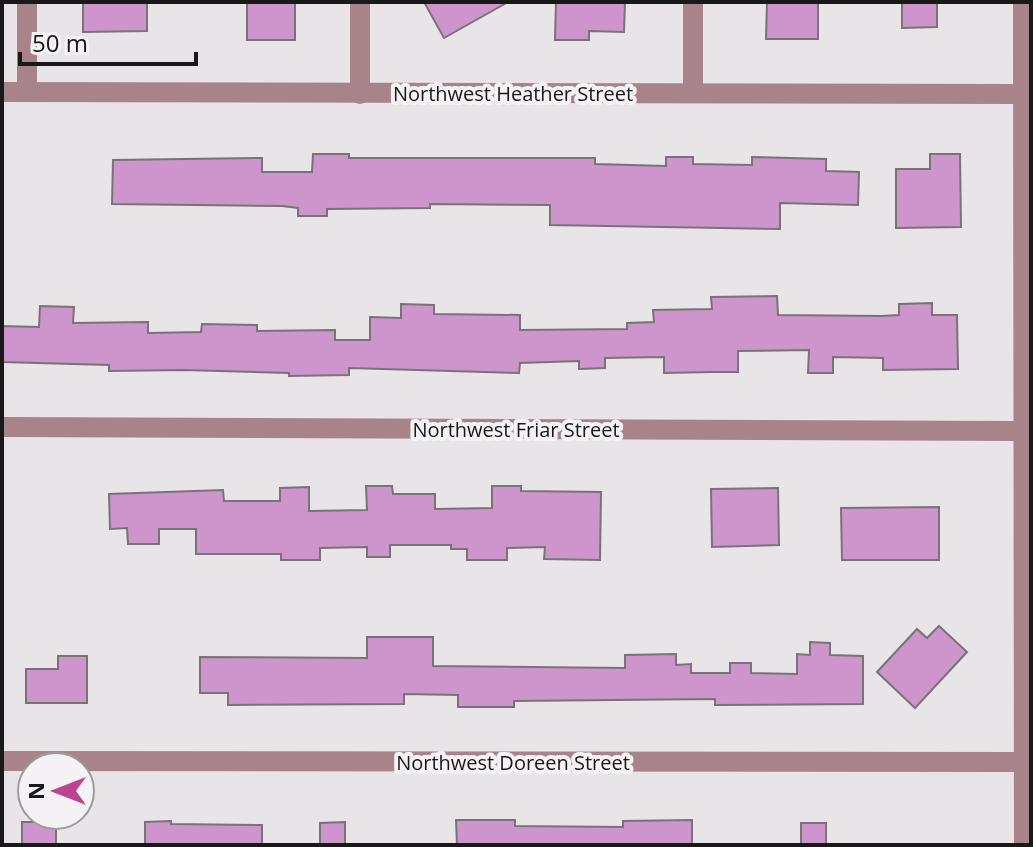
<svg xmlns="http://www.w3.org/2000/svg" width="1033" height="847" font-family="'Open Sans',sans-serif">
<rect width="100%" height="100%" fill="#e8e4e8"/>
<g fill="#ce94cc" stroke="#777477" stroke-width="2">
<polygon points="83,2 147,2 147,31 83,32"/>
<rect x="247" y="2" width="48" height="38"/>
<polygon points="424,2 508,2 444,38"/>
<polygon points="556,2 625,2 624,32 589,31 589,40 555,40"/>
<polygon points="767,2 818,2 818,39 766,39"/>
<polygon points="902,2 937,2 937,27 902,28"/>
<polygon points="313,154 349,154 349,158 595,158 595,164 666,166 666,157 693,157 693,164 752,165 752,157 826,159 826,171 859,172 858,205 780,203 780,229 550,225 550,205 430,204 430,208 327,209 327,216 298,216 298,208 282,206 112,204 113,160 262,158 262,172 312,172"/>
<polygon points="930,154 960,154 961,227 896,228 896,169 930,169"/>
<polygon points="777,296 778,315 882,316 899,315 899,304 932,303 932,315 957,315 958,369 883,370 883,358 833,357 833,373 808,373 809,350 738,351 738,372 713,372 664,373 664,357 605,358 605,368 579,369 579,361 520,363 519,373 349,368 349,375 289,376 289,373 183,370 109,371 109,365 2,362 2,326 39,327 40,306 74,307 73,323 148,322 148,333 201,332 202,324 257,325 257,331 335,330 335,340 370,340 370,317 401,318 401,304 434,305 434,314 520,315 520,330 627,329 627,323 654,322 653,310 712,309 711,297"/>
<polygon points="366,486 392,486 393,494 435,494 435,509 492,508 492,486 521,486 521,491 601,492 600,560 544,559 545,547 507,548 507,560 467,560 467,549 451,549 451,545 390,545 390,557 367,557 367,547 320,548 320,560 281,560 281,554 196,554 196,529 159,529 159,544 128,544 127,528 110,529 109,494 223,490 224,501 280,501 280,488 309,487 309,511 367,510"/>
<polygon points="778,488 779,545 712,547 711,489"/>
<polygon points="939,507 939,560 842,560 841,508"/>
<polygon points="939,626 967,652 915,708 877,672 917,629 927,638"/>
<polygon points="367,637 433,637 433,666 625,668 625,655 676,654 676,665 691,664 691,673 730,673 730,663 751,663 751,673 797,674 797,654 810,655 810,642 830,643 830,655 863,656 863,704 715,705 715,699 514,701 514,707 458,707 458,695 404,694 404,704 228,705 228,693 200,693 200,657 367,658"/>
<polygon points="58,656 87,656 87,703 26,703 26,669 58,669"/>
<polygon points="456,820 515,820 515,826 623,827 623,821 692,820 692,845 457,845"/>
<polygon points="171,821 171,824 262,825 262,845 145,845 145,822"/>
<rect x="22" y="822" width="34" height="23"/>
<polygon points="345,822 345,845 320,845 320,823"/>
<rect x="801" y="823" width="25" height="22"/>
</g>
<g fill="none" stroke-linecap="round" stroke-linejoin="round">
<g stroke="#a8838a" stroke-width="20">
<polyline points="27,2 27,92"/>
<polyline points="693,2 693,93"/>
<polyline points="1023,2 1024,845"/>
<polyline points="2,92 1023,94"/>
<polyline points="360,94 360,2"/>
<polyline points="2,427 1031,431"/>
<polyline points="2,761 1025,762"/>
</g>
</g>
<g text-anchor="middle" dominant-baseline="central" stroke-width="8" stroke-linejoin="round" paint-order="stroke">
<g font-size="20" fill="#1a191a" stroke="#f5f2f5">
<text x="513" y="93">Northwest Heather Street</text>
<text x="516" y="429">Northwest Friar Street</text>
<text x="513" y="762">Northwest Doreen Street</text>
</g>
</g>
<rect width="1033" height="847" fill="none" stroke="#1a191a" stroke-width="8"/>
<g transform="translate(56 791) rotate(270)"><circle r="38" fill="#f5f2f5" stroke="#9d9b9d" stroke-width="2"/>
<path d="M0-6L14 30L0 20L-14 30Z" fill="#bc4293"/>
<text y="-12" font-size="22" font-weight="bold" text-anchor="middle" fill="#1a191a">N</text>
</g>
<path d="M20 52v12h176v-12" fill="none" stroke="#1a191a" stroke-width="4"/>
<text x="32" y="52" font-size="24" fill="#1a191a" stroke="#f5f2f5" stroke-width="6" paint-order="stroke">50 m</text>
</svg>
